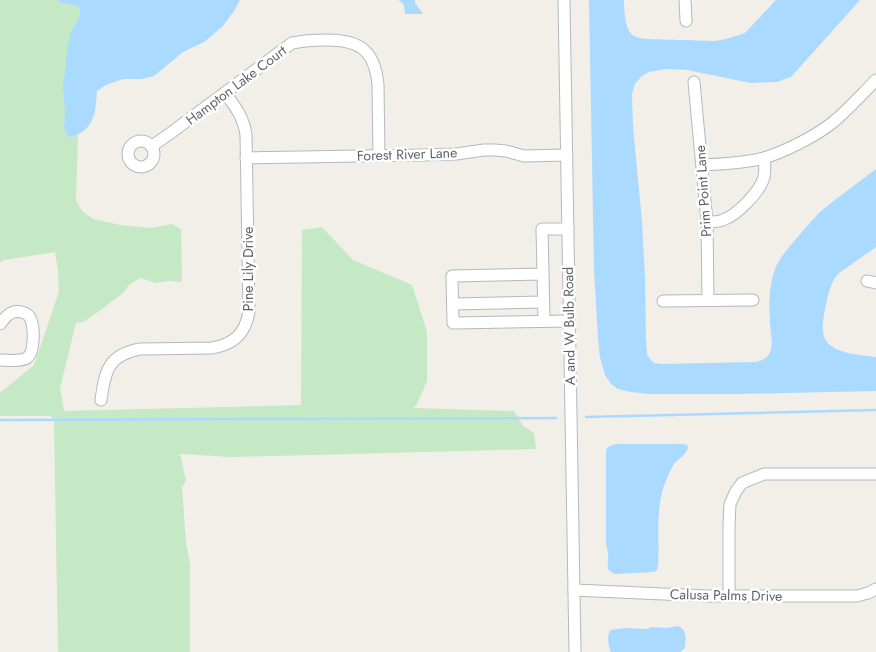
<svg xmlns="http://www.w3.org/2000/svg" width="876" height="652" font-family="Jost,sans-serif">
<rect width="100%" height="100%" fill="#f1efe8"/>
<polygon fill="#c5e8c5" points="0,0 59,0 59,3 74,5 80,8 80,16 72,29 64,128 68,138 78,134 76,200 82,211 93,219 120,225 151,228 172,224 181,229 182,282 170,281 155,283 141,278 130,284 123,293 98,312 83,322 76,323 60,388 64,411 301,405 302,230 322,227 353,260 412,285 427,332 427,381 416,406 413,408 514,411 523,426 534,433 536,449 232,457 180,454 186,481 182,487 186,542 190,564 190,652 58,652 54,420 53,418 50,416 0,416 0,393 34,365 59,292 58,271 55,252 4,260 0,262"/>
<g fill="#aadaff">
<path d="M 59,0 L 240,0 L 234,11 L 222,27 L 204,42 L 183,52 L 154,76 L 142,79 L 123,79 L 106,85 L 97,91 C 96,104 96,119 86,129 C 82,133 74,136 68,138 L 64,128 L 65,110 L 63,85 L 68,45 L 72,29 L 80,16 L 80,8 L 74,5 L 59,3 Z"/>
<polygon points="399,0 415,0 415,3 423,14 405,14 404,5"/>
<path d="M 589,0 L 624,0 C 624,10 625,31 634,36 C 637,38 642,38 646,39 L 715,41 L 726,39 L 745,33 L 776,0 L 860,0 L 791,77 L 777,82 L 751,83 L 687,70 L 666,69 L 649,72 L 642,76 L 635,84 L 632,94 L 633,127 L 642,221 L 645,279 L 646,339 L 647,354 L 649,358 L 654,363 L 661,364 L 755,362 C 761,361 767,359 770,352 C 774,343 770,331 770,322 C 769,305 769,287 774,272 C 778,259 787,250 795,240 C 803,231 810,222 818,214 C 836,198 857,184 876,169 L 876,247 L 839,273 C 831,281 828,294 826,305 C 824,315 821,326 824,336 C 829,354 861,355 876,357 L 876,391 L 740,394 L 651,394 L 631,392 L 618,389 L 611,384 L 605,375 L 600,358 L 598,339 L 594,269 Z"/>
<path d="M 616,444 L 684,444 L 688,446 C 688,454 679,458 674,464 C 671,469 669,473 667,478 C 654,508 660,537 658,568 L 656,571 L 652,572 L 615,574 C 604,570 609,564 608,554 C 608,552 607,548 606,545 L 606,450 C 608,446 612,445 616,444 Z"/>
<path d="M 677,626 C 687,628 686,639 685,648 L 680,652 L 611,652 C 608,645 607,637 610,630 L 626,628 L 647,629 L 652,627 L 667,628 Z"/>
</g>
<g fill="none" stroke-linecap="round" stroke-linejoin="round">
<g stroke="#aadaff" stroke-width="2.5">
<polyline points="586,417 876,410"/>
<polyline points="0,420 556,418"/>
</g>
<defs>
<g id="minor">
<polyline points="564,0 575,652"/>
<polyline points="685,0 686,21"/>
<polyline points="694,82 707,222 708,300"/>
<circle cx="141" cy="154" r="13"/>
<path d="M 152,146 L 172,132 L 292,43 C 303,41 312,40 323,40 C 358,39 375,49 378,85 L 379,155"/>
<polyline points="246,158 424,155 456,154 484,150 495,150 506,151 524,156 567,155"/>
<path d="M 703,165 C 722,164 745,163 764,158 C 786,151 814,137 832,123 C 848,110 862,94 876,80"/>
<path d="M 707,222 C 713,222 718,222 723,220 C 737,215 760,192 764,177 C 765,171 765,164 764,158"/>
<polyline points="568,229 542,229 543,274 452,276 453,323 569,321"/>
<polyline points="543,274 544,321"/>
<polyline points="867,281 876,283"/>
<polyline points="663,301 753,300"/>
<polyline points="453,304 543,302"/>
<path d="M 0,324 C 3,321 5,317 8,315 C 15,309 28,311 31,320 C 34,328 35,352 27,358 C 20,362 8,360 0,360"/>
<path d="M 101,400 C 105,371 108,355 140,349 L 212,348 C 234,344 245,334 249,312 L 246,135 C 244,118 235,106 225,93"/>
<polyline points="574,590 708,596 857,596 868,593 876,589"/>
<polyline points="729,596 729,525 730,504 736,491 742,483 764,474 876,474"/>
</g>
</defs>
<use href="#minor" stroke="#b5b8bc" stroke-width="13"/>
<use href="#minor" stroke="#fff" stroke-width="11"/>
</g>
<g text-anchor="middle" dominant-baseline="central" stroke-width="5" stroke-linejoin="round" paint-order="stroke">
<g font-size="14" fill="#5f6368" stroke="#fff">
<text transform="translate(236 85) rotate(-37)">Hampton Lake Court</text>
<text transform="translate(407 154) rotate(-2)">Forest River Lane</text>
<text transform="translate(703 191) rotate(-94)">Prim Point Lane</text>
<text transform="translate(248 269) rotate(-90)">Pine Lily Drive</text>
<text transform="translate(569 326) rotate(-91)">A and W Bulb Road</text>
<text transform="translate(726 595) rotate(1)">Calusa Palms Drive</text>
</g>
</g>
</svg>
